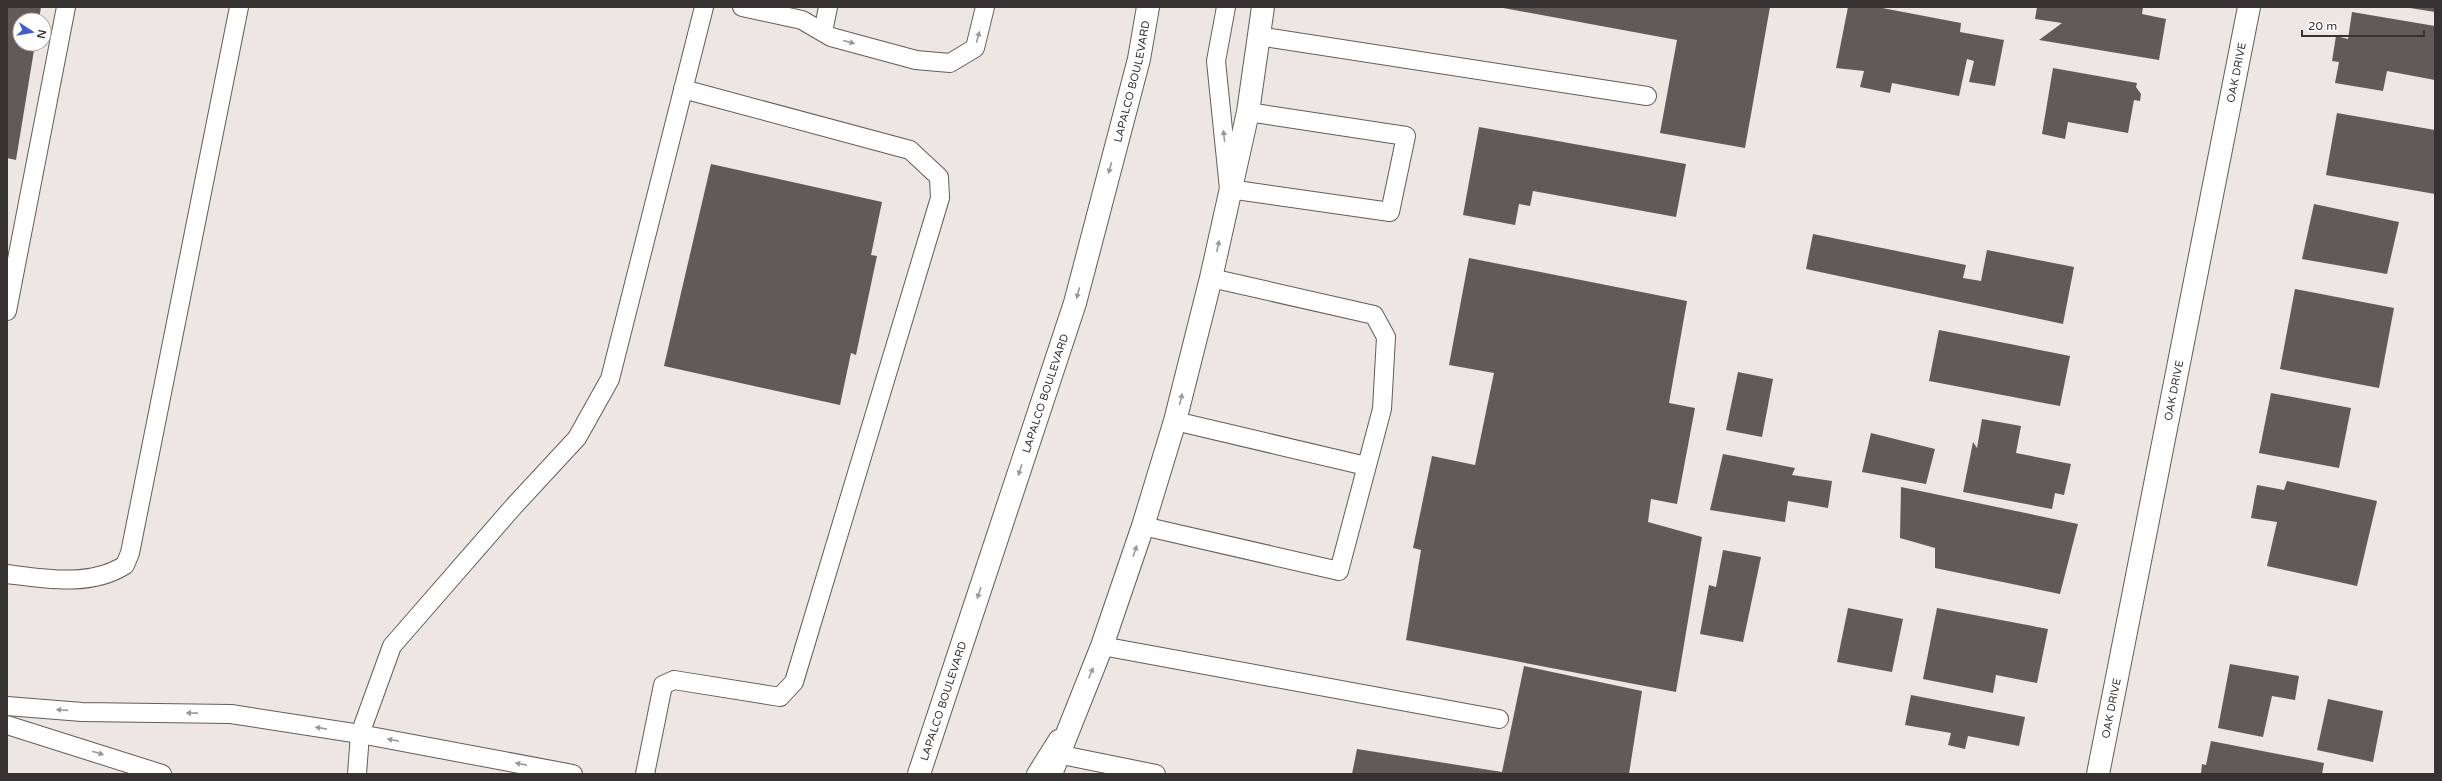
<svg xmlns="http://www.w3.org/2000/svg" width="2442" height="781" font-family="'Varela Round',sans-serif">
<rect width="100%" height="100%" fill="#ede6e3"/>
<g fill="#605b58">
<polygon points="7,7 41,7 39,20 20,20 20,44 35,44 16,160 7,158"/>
<polygon points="1498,7 1770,7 1745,148 1660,133 1677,40"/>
<polygon points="1848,7 1877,7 1961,23 1960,32 2004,40 1995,86 1969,82 1974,61 1967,59 1959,96 1892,83 1890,93 1860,87 1864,71 1836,68"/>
<polygon points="2037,7 2143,7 2142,14 2166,19 2159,60 2039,40 2062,23 2035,19"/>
<polygon points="2435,7 2435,12 2410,8 2410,7"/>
<polygon points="2352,12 2435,26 2435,80 2387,71 2383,91 2335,83 2339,62 2332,61 2336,36 2348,39"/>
<polygon points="2053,68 2137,83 2136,87 2141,94 2140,101 2134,100 2128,133 2068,122 2065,139 2042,134"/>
<polygon points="2337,113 2435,130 2435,194 2326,175"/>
<polygon points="1479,127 1686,164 1676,217 1533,191 1530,206 1519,204 1515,225 1463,215"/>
<polygon points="711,164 882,202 871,255 877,256 856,355 851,353 840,405 664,366"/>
<polygon points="2314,204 2399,222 2387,274 2302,259"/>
<polygon points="1813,234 1966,265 1963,278 1981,281 1987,250 2074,267 2063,324 1806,269"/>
<polygon points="1469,258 1687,301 1669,403 1695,408 1677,504 1651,499 1648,522 1702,537 1676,692 1406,640 1421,550 1413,548 1432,456 1475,465 1494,373 1449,365"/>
<polygon points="2295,289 2394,308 2379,388 2280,369"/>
<polygon points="1939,330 2070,356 2060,406 1929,381"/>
<polygon points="1738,372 1773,379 1762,437 1726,430"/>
<polygon points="2271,393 2351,408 2339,468 2259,453"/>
<polygon points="1982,419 2021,426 2016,453 2071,464 2064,495 2055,493 2052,509 1963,492 1973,442 1977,448"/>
<polygon points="1871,433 1935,449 1926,484 1862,472"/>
<polygon points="1723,454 1795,468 1792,475 1832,481 1828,508 1788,501 1785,522 1710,510"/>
<polygon points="2287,481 2377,501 2357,586 2267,566 2277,522 2251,518 2257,485 2284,490"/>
<polygon points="1901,487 2078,524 2060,594 1935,568 1935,548 1900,538"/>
<polygon points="1723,550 1761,557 1743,642 1700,634 1709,585 1716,587"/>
<polygon points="1848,608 1903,619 1892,672 1837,662"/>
<polygon points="1937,608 2048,629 2037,683 1996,675 1993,693 1923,679"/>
<polygon points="2230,664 2299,676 2295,700 2272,696 2263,737 2218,728"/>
<polygon points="1524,666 1642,691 1629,774 1352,774 1357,749 1502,772"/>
<polygon points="1911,695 2025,717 2019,746 1968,736 1965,749 1948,745 1951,733 1905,725"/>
<polygon points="2328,699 2383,711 2373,762 2317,750"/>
<polygon points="2211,741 2324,763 2322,774 2201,774 2202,764 2206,765"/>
</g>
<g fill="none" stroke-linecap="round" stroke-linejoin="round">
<defs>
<g id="service">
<polyline points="742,7 802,20 831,37 916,60 950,63 975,48 985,7"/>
<polyline points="1226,7 1216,61 1229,189 1390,212 1406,136 1248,112"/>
<polyline points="823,32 828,7"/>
<polyline points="1258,36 1647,96"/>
<polyline points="7,311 66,7"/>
<polyline points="1175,421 1366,466"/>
<polyline points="1143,526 1339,571 1382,409 1386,337 1374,315 1211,278"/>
<path d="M 7,574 C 46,579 91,587 125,565 L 130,553 L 239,7"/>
<polyline points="1102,646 1499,719"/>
<polyline points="7,706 82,712 231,714 360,734 573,774"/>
<polyline points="7,725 162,774"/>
<polyline points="1057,754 1156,774"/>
<polyline points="357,774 360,734 392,646 514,506 577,438 610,379 704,7"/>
<polyline points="645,774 663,685 674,680 780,697 794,682 940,198 939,177 910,150 683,89"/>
<polyline points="1036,774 1058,739"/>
</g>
<g id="minor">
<path id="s1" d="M 2098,774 L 2249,7"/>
</g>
<g id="primary">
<path id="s2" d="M 919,774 L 1075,303 L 1139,59 L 1148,7"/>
<polyline points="1051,774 1102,646 1143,526 1175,421 1211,278 1248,112 1263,7"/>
</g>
</defs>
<use href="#service" stroke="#625d5a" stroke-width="20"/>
<use href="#minor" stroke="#625d5a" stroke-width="24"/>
<use href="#primary" stroke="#625d5a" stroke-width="24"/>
<use href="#service" stroke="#fff" stroke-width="18"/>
<use href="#minor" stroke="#fff" stroke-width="22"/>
<use href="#primary" stroke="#fff" stroke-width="22"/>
</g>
<defs><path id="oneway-solid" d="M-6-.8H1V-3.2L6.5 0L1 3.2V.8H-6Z"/></defs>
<g fill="#9a9898">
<use href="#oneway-solid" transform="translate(978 37) rotate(-75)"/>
<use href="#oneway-solid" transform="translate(849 42) rotate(15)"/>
<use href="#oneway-solid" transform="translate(1224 136) rotate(-96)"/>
<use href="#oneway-solid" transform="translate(1110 168) rotate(105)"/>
<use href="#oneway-solid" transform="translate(1218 246) rotate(-78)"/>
<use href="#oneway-solid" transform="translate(1078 293) rotate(105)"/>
<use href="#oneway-solid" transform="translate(1181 399) rotate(-76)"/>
<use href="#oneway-solid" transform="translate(1020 470) rotate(108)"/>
<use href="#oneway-solid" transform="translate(1135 551) rotate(-71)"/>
<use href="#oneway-solid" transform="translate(979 593) rotate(108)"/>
<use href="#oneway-solid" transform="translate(1091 673) rotate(-68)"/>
<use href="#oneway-solid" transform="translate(62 710) rotate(-176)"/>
<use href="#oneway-solid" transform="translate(192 713) rotate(-179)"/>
<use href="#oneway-solid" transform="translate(321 728) rotate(-171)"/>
<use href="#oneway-solid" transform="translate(393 740) rotate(-169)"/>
<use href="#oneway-solid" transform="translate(98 753) rotate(18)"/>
<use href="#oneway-solid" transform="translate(521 764) rotate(-169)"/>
</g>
<g text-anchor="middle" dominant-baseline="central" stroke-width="4" stroke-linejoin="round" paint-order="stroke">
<g font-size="11" fill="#353231" stroke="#fff">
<text stroke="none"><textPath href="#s1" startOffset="715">OAK DRIVE</textPath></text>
<text stroke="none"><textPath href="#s2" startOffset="725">LAPALCO BOULEVARD</textPath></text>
<text stroke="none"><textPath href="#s1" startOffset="391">OAK DRIVE</textPath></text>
<text stroke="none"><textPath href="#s2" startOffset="401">LAPALCO BOULEVARD</textPath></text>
<text stroke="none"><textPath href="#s2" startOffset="77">LAPALCO BOULEVARD</textPath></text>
<text stroke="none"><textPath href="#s1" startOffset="67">OAK DRIVE</textPath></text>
</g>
</g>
<rect width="2442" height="781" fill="none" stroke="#353231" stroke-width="16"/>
<g transform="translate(32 32) rotate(102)"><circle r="19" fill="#ffffff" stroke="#aeadad"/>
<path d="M0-3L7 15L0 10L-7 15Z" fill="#3d5ed0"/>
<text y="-6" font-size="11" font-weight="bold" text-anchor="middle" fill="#353231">N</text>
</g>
<path d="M2302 30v6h122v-6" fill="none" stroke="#353231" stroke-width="2"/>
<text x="2308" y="30" font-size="12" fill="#353231" stroke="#ffffff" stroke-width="3" paint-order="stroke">20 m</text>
</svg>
